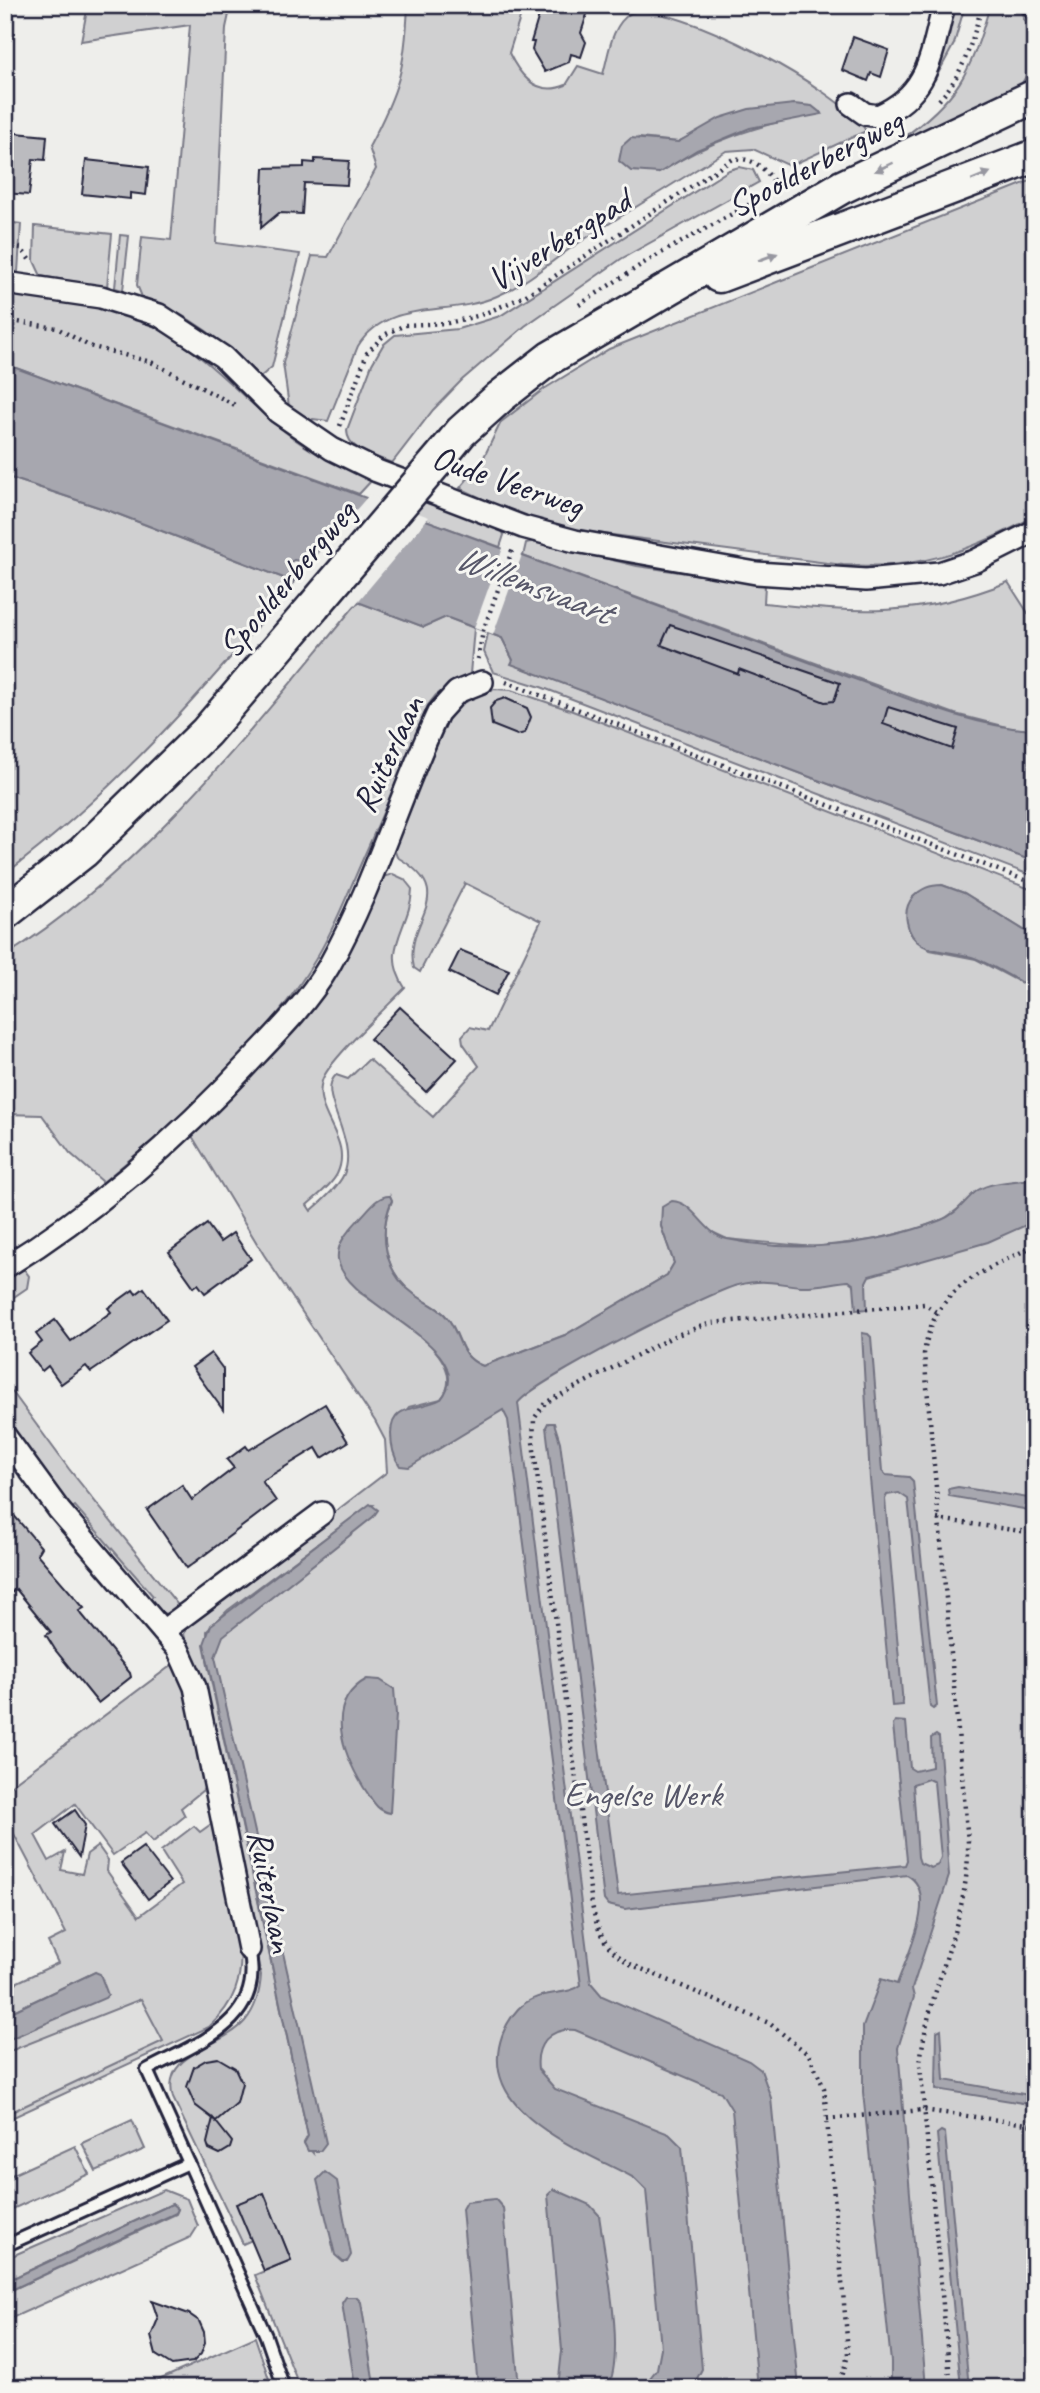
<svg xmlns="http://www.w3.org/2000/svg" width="1040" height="2393" font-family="Caveat,sans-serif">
<rect width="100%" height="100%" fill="#eeeeeb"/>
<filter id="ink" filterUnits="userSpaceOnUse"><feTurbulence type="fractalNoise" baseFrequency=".0143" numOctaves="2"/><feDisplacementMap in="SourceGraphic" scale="14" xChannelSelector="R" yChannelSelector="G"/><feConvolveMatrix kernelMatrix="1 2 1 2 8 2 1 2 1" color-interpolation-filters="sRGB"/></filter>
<g filter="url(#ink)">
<polygon fill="#dfdfde" points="142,1998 163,2042 5,2115 5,2053"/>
<g fill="#d0d0d1" stroke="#797986" stroke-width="2" fill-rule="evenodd">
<path d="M 88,5 L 231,5 L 226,28 L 216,243 L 300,254 L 272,367 L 259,378 C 225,342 189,314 142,297 L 137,285 L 142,237 L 171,240 L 190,25 L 81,41 Z"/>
<path d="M 408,5 L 524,5 L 509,53 C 520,76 538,97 566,85 L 578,66 L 603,74 C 609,53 611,25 631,13 C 675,0 844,92 866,131 L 790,166 L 753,149 L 726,151 C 677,182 627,212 577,244 C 551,261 526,284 497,296 C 449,318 389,297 358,346 L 328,421 L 313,419 L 310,423 L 289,407 L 283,363 L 312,256 L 328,257 L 376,169 L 369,147 C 399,90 405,70 408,5 ZM 821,112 C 762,124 710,140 659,173 L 639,138 L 678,142 L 696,133 Z"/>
<polygon points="951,5 965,5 954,44 934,81"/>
<path d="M 990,5 L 1019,5 C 1030,35 1040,66 1016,90 L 901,144 L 900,140 C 958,99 971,73 990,5 Z"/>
<path d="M 739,167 L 753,170 L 759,182 L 621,259 L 525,326 L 462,380 L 433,410 L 392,463 C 376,456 347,451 347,430 L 372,364 L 383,345 L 395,335 L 458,329 L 500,316 L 729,170 Z"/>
<path d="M 1035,179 L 1035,516 C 969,552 919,570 843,565 L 574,530 L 512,513 L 460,488 L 482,461 L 501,422 L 544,389 L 609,349 Z"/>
<polygon points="5,222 21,224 18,272 5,271"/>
<polygon points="35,226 112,234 107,287 41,276 34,261"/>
<polygon points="120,235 129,236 123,290 115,288"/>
<path d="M 5,293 C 49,299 95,302 136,318 C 198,343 237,395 288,434 C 313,454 343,468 372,480 L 359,494 L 5,364 Z"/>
<path d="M 5,476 L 110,511 L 294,582 C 207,688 115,792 5,874 Z"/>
<polygon points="396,488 502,530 504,535 500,547 384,505"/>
<path d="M 535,541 L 637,566 L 765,584 L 764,603 C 858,613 919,618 1008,582 L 1035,624 L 1035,730 L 1014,729 L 955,714 L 523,556 L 526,543 Z"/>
<path d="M 358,602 L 424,627 L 446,617 L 474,628 L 470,674 L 436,695 L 428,705 C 407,758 385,809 362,861 C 346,898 331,936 309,970 C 257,1052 177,1121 103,1182 L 70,1153 L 42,1115 L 5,1114 L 5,956 C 147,867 252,728 358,602 Z"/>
<polygon points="488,633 502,638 513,660 512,664 1035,862 1035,877 541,687 493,672 484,652"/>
<path d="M 495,689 L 511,690 L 570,710 L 1035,891 L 1035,937 L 964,893 L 942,885 L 911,934 L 930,950 L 976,959 L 1035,990 L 1035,1178 L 992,1185 L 944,1219 L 917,1229 L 872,1240 L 814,1247 L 727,1239 L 710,1231 L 693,1213 L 661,1226 L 674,1263 L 667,1275 L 565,1335 L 483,1366 C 459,1357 462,1338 449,1320 C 440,1307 426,1303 414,1294 C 384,1273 378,1232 392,1201 L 390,1196 L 359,1292 C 385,1311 474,1358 441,1399 L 409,1407 L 391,1430 L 709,1271 L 824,1264 L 1035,1203 L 1035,2388 L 300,2388 L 255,2275 L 291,2260 L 264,2193 L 237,2204 L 252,2240 L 243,2244 L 173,2098 C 160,2052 221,2049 245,2021 C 256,2008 260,1992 261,1975 L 184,1634 L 190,1623 L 387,1472 L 385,1440 L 375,1421 L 264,1255 L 192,1136 L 248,1081 L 309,1011 L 379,878 L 393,874 L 404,879 L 412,889 C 411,928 379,948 405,988 C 388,1006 327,1062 322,1081 C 312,1114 354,1139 337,1174 C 331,1186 317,1196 307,1205 L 311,1211 C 322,1201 338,1187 344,1174 C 359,1138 315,1094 336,1075 L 348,1079 L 369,1059 L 433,1117 L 479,1066 L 463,1043 L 462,1036 L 470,1027 L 488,1031 L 541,921 L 465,883 L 420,972 L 414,968 C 402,919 463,895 397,857 L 393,846 L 451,713 L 468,696 ZM 370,1505 L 373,1505 L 222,1624 L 212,1649 L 313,2153 L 304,2143 L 308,2136 L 207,1661 L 207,1631 L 228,1610 Z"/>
<polygon points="24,1269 29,1276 27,1288 5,1303 5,1281"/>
<polygon points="5,1382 69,1469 181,1609 171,1615 154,1611 146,1602 153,1596 75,1506 68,1511 60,1503 5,1424"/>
<path d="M 176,1662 L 208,1782 L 203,1790 L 181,1808 L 185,1816 L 153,1842 L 145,1833 L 113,1855 L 75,1804 L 35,1835 L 49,1861 L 65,1852 L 61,1870 L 82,1874 L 87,1854 L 98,1846 L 108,1860 L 107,1871 L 139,1916 L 182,1884 L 161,1851 L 194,1826 L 200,1832 L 214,1822 L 240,1944 C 243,1979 235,2003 209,2027 L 5,2121 L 5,2115 L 163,2041 L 141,1999 L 5,2053 L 5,2041 L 107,1995 L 95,1972 L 5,2015 L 5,1988 L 58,1963 L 48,1942 L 66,1933 L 5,1817 L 5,1778 L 10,1786 Z"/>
<polygon points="132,2120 145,2149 96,2171 82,2143"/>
<polygon points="75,2146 89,2174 6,2212 5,2178"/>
<polygon points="164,2190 187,2199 198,2226 191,2237 5,2321 5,2293 176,2214 178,2209 172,2204 5,2282 5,2259"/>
<polygon points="255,2337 272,2388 141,2388"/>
</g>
<g fill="#a7a7af" stroke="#727281" stroke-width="2" fill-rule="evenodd">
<polygon points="794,104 812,106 822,114 750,128 697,150 659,173 631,171 619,161 622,146 631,138 678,142 720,118 749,109"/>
<path d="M 5,364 L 849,677 C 909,698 971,727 1035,730 L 1035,862 L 511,664 L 513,660 L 502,638 L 446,617 L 424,627 L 358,602 L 350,591 L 311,563 L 294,560 L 289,563 L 294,582 L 110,511 L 5,476 Z"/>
<path d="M 942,885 L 964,893 L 1035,937 L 1035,990 C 1016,980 997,968 977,959 C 952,948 913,958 907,922 C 905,912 907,904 913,897 C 922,888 930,885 942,885 Z"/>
<path d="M 1035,1178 L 1035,1221 L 988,1242 L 869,1276 L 866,1282 L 867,1309 L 856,1310 L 854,1285 L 849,1281 C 833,1282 817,1287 801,1286 C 775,1284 767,1278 738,1285 C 709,1292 531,1383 518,1403 L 591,1983 L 602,1996 L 749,2061 L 761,2070 L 771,2098 L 799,2388 L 758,2388 L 732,2110 L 721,2092 L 575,2030 C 550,2028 535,2044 538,2069 L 555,2089 L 669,2134 L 682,2147 L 702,2369 L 692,2388 L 642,2388 L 657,2369 L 661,2348 L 646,2190 L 634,2178 C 585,2151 486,2117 499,2047 C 502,2032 508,2020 518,2009 C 539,1988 567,1997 581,1985 L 508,1420 L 503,1410 L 409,1467 L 400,1466 C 393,1456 391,1446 391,1434 C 391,1402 420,1411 441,1399 C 484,1346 343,1306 338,1259 C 336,1242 351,1228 361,1217 C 369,1209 378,1195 390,1196 L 392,1200 C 378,1232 384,1273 414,1294 C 426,1303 440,1307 449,1320 C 461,1338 459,1357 483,1366 L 565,1335 L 667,1275 L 674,1263 L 661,1226 L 662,1207 L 672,1201 C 695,1202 703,1234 727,1239 C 797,1254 874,1246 941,1220 C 958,1214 964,1200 978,1190 C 992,1181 1018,1182 1035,1178 Z"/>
<polygon points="862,1333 868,1334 871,1337 882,1471 886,1475 909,1477 913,1481 937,1706 933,1709 930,1707 908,1499 899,1493 887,1495 885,1499 903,1705 892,1706 870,1479"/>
<path d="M 548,1423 L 554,1423 L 560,1442 L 618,1895 L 905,1865 L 907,1860 L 893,1725 L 895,1721 L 906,1722 L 910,1768 L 915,1771 L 932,1767 L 931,1738 L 936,1735 L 939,1737 L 949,1876 L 912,1989 L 914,1997 L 898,2048 L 926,2388 L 891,2388 L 891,2362 L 863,2092 L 863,2027 L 881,1979 L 897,1984 C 906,1958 940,1892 907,1875 L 625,1909 L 608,1905 L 604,1900 L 546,1427 ZM 928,1779 L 934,1782 L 941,1857 L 938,1865 L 931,1868 L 920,1863 L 918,1857 L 913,1784 Z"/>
<polygon points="958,1487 1035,1499 1035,1511 949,1496 948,1489"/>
<path d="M 370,1504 L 378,1510 L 373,1517 L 223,1636 L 215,1657 L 265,1876 C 275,1882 274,1894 272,1904 L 326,2143 L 320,2151 L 308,2151 L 304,2143 L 308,2136 L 204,1644 L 211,1625 Z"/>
<path d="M 367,1679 L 380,1680 L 394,1689 L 396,1714 L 390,1813 C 376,1811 372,1799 364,1788 C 343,1754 323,1703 367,1679 Z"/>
<polygon points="95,1972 100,1974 108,1995 105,1998 5,2041 5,2015"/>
<polygon points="941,2029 944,2080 1035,2096 1035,2105 936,2089 937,2031"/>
<polygon points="941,2131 945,2133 969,2388 961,2388 937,2134"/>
<polygon points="325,2172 337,2181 351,2255 347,2262 343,2262 335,2255 317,2180"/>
<path d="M 554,2189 L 590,2205 L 599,2215 C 604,2254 627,2356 607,2388 L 558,2388 L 562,2350 L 548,2195 Z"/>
<polygon points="495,2199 503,2208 519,2388 478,2388 462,2209 466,2202"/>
<polygon points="172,2204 178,2209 176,2213 5,2293 5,2282"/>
<polygon points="346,2297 356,2297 361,2302 373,2378 368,2383 360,2384 354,2380 342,2303"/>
</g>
<g fill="#eeeeeb">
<polygon points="369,495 429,517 355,605 321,571 307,566"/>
<polygon points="504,545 523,552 493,635 474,628"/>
</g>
<g fill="#bbbbbf" stroke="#22223b" stroke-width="2">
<polygon points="542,5 590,5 581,33 586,42 581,57 571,54 569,62 545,72 532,50 534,42 531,42"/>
<polygon points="853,37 889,50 881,77 871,73 868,81 842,70"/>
<polygon points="5,132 47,136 45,160 33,159 29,195 5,193"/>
<polygon points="315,159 349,161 347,185 304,183 302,214 279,213 261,228 264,168 304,167 304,162 315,163"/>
<polygon points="86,160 149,167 146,195 130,193 130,199 82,194"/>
<polygon points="670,625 840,683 834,701 825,702 739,669 738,674 661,645"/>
<polygon points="505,698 527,708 531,717 525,733 517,735 492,725 490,708 496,701"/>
<polygon points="888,707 958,729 952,749 883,724"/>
<polygon points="460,950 509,970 496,995 449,972"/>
<polygon points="400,1007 457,1059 426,1092 370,1039"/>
<polygon points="207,1224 220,1242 233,1233 251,1259 205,1293 198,1284 194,1287 169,1252"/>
<polygon points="144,1288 167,1320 91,1372 86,1366 61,1384 48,1366 42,1371 28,1353 42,1342 36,1334 55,1320 71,1341 111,1312 108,1308 133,1290 136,1294"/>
<polygon points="211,1353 223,1369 223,1410 192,1367"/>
<polygon points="325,1404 348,1442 322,1458 316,1448 262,1481 276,1501 187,1568 147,1510 182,1485 192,1500 234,1468 227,1460 246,1446 249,1450"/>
<polygon points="5,1505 41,1547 37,1554 84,1608 79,1611 130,1673 131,1677 98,1703 56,1651 46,1635 51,1632 16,1589 5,1598"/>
<polygon points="75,1810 85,1825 79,1857 55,1824"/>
<polygon points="143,1847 170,1882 148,1899 121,1863"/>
<polygon points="218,2058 235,2068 242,2083 237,2103 216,2121 195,2105 187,2087 194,2067 206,2060"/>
<polygon points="213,2118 232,2142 230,2148 220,2154 209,2149 207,2143"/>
<polygon points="264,2193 291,2260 264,2271 236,2204"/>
<polygon points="152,2301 189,2314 199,2321 204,2332 205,2343 201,2354 193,2362 172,2365 156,2355 151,2336 158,2319"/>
</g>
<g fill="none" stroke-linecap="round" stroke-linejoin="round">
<defs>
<g id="lane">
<polyline points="189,2163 266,2336 284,2388"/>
<path d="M 5,2246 L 189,2163 L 147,2070 C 199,2042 266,2022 249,1949"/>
</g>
<g id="street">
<polyline points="1033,5 1035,9"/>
<path d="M 851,104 L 865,114 L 878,116 C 930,94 931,54 944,5"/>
<polyline points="5,283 101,297 159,315 223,357 278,412 332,449 377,471 523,527 575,541 756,573 866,580 939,573 975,561 1035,531"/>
<path d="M 5,1267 C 99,1209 180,1137 255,1056 C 282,1028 309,1000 329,966 C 374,886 399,796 438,713 L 457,692 L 482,682"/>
<polyline points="5,1436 59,1510 178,1649 195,1687 249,1949"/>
<polyline points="163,1631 322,1513"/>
</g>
<g id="secondary">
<polyline points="719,276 1035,156"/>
<polyline points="444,453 461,432 500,397 550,358 842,187 1035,96"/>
<polyline points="5,913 83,852 206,732 314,606"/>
</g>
</defs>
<use href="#lane" stroke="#22223b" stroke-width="16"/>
<use href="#street" stroke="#22223b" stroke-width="26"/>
<use href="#secondary" stroke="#22223b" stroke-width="37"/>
<g stroke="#22223b" stroke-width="4.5" stroke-dasharray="2 5" stroke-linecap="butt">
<path d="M 939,100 C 964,74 973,39 982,5"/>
<polyline points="5,246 21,248 31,262"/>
<polyline points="579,305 647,261 752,203"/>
<polyline points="5,320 57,328 89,346 151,362 235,405"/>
<path d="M 340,426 L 367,353 L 384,335 L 405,325 L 448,323 L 481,315 L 523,297 L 733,159 C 756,157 767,171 779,189"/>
<polyline points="478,659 483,631 513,548"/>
<polyline points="506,682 1035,884"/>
<polyline points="937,1519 1035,1533"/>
<polyline points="827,2119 922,2110 1035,2125"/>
<path d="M 839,2388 L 848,2355 L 846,2325 L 824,2088 L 809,2055 L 769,2023 L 630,1964 C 605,1948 598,1934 592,1905 L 533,1442 L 534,1419 L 545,1403 L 674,1336 L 711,1323 L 924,1304 L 936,1312"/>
<path d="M 951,2388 L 920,2065 C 927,1988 970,1921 968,1842 L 924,1354 C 934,1286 980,1274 1035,1245"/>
</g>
<use href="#lane" stroke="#f6f6f2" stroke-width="10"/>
<use href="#street" stroke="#f6f6f2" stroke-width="21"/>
<use href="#secondary" stroke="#f6f6f2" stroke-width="32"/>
<defs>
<polyline id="secondary-bridge" points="314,606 444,453"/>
</defs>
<use href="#secondary-bridge" stroke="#22223b" stroke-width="37" stroke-linecap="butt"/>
<use href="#secondary-bridge" stroke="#f6f6f2" stroke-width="32"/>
</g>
<defs><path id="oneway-solid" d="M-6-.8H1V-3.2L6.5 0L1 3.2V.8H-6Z" transform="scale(1.75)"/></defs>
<g fill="#9797a0">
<use href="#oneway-solid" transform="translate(884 167) rotate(155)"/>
<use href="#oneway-solid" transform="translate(981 176) rotate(-22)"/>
<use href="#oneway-solid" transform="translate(768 257) rotate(-20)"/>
</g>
</g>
<g text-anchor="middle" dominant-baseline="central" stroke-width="6" stroke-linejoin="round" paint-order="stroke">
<g font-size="35" fill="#22223b" stroke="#f6f6f2">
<text transform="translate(815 163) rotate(-28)">Spoolderbergweg</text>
<text transform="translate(559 240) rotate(-32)">Vijverbergpad</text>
<text transform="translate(508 481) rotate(19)">Oude Veerweg</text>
<text transform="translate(287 579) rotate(-50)">Spoolderbergweg</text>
<text transform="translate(388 754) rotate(-65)">Ruiterlaan</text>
<text transform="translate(271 1891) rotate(79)">Ruiterlaan</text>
</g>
<g font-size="35" fill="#565668" stroke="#f6f6f2">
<text x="643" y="1794">Engelse Werk</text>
</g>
<g font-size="37" font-style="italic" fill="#575769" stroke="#f6f6f2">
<text transform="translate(534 584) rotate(21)">Willemsvaart</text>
</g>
</g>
<rect width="1040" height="2393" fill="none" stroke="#f6f6f2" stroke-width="28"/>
<rect x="14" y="14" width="1012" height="2365" fill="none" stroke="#22223b" stroke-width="2.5" filter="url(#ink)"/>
</svg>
